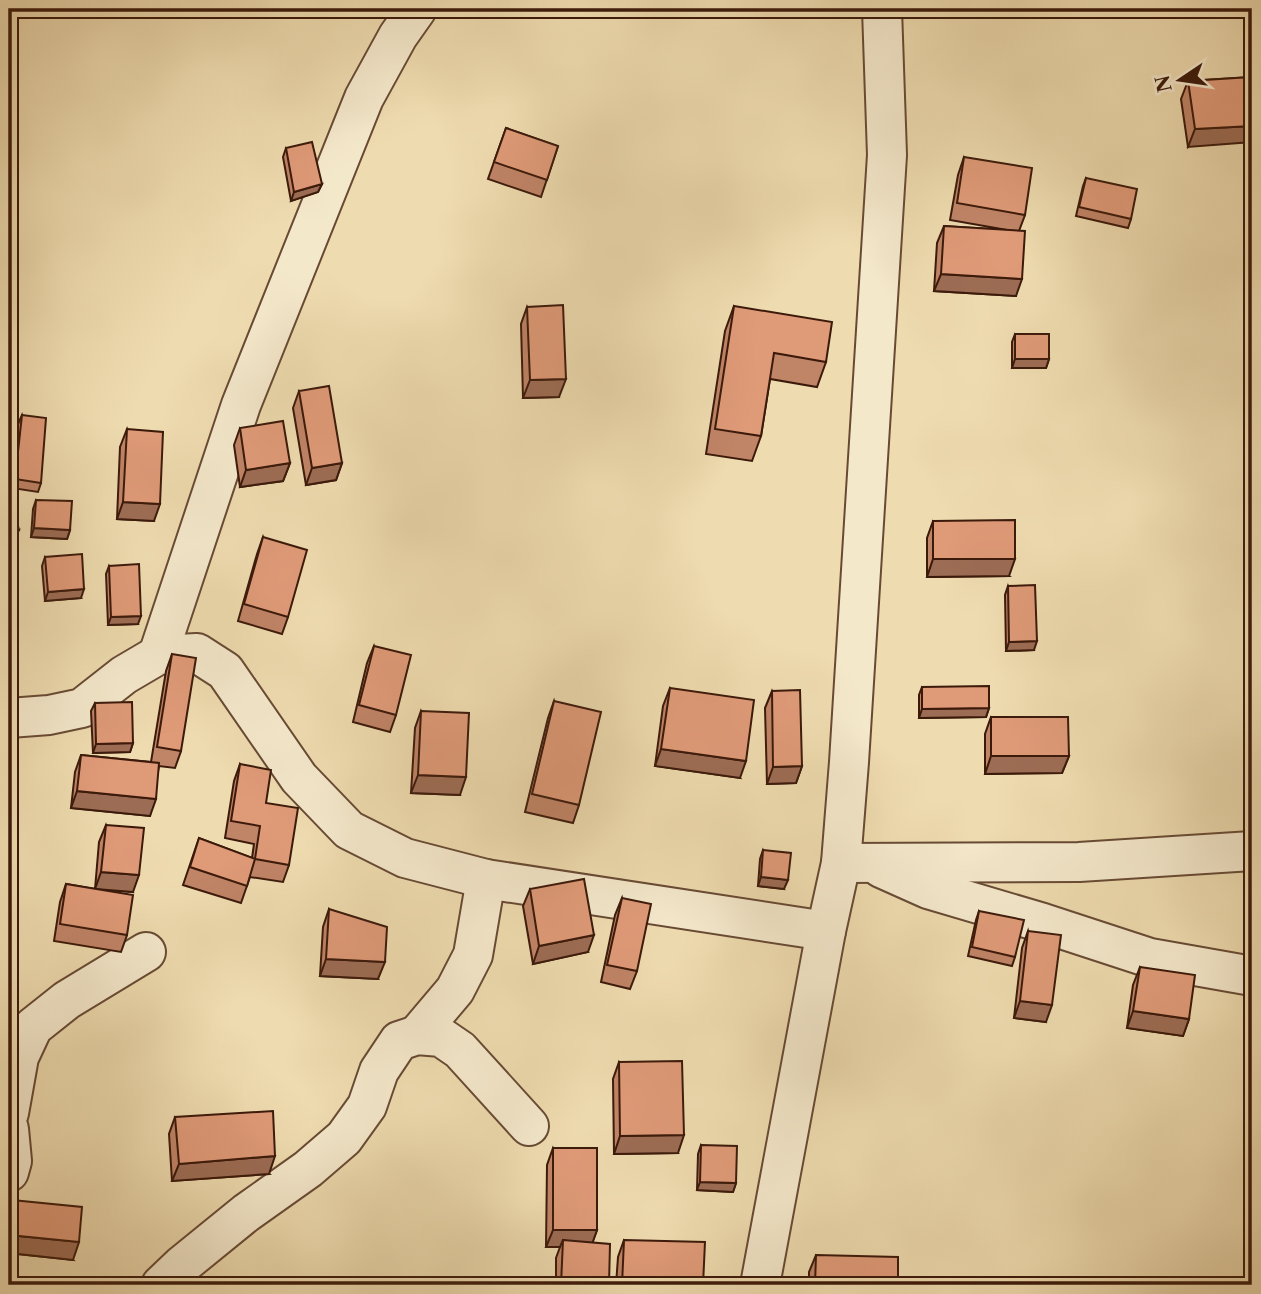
<svg xmlns="http://www.w3.org/2000/svg" width="1261" height="1294" font-family="'Libre Caslon Text',serif">
<rect width="100%" height="100%" fill="#eedbaf"/>
<filter id="stains"><feTurbulence type="fractalNoise" baseFrequency=".00286" numOctaves="4"/><feColorMatrix values="0 0 0 0 .2 0 0 0 0 .09 0 0 0 0 .02 0 0 0 .5 -.17"/></filter>
<radialGradient id="worn" r=".72"><stop offset=".6" stop-color="#630" stop-opacity="0"/><stop offset="1" stop-color="#630" stop-opacity=".3"/></radialGradient>
<g fill="none" stroke-linecap="round" stroke-linejoin="round">
<defs>
<g id="minor">
<polyline points="158,655 241,405 364,98 398,36 417,9"/>
<polyline points="9,718 49,715 82,708 124,675 158,655 197,653 225,671 299,778 349,830 405,858 486,879 826,931"/>
<polyline points="841,863 1079,862 1252,851"/>
<polyline points="881,868 928,889 1043,923 1150,958 1252,976"/>
<polyline points="417,1035 455,990 473,955 486,879"/>
<polyline points="9,1113 19,1057 33,1027 67,1000 146,952"/>
<polyline points="9,1129 12,1161 9,1172"/>
<polyline points="161,1285 182,1265 246,1213 308,1169 344,1138 367,1106 379,1071 399,1041 417,1035 441,1037 460,1050 529,1126"/>
<polyline points="760,1285 826,931 841,863 849,762 887,155 882,9"/>
</g>
</defs>
<use href="#minor" stroke="#684a34" stroke-width="42"/>
<use href="#minor" stroke="#f4e8cb" stroke-width="38"/>
</g>
<g fill="#c08467" stroke="#3c1a0b" stroke-width="2">
<polygon points="1252,77 1188,147 1181,99 1188,81"/>
<polygon points="506,128 558,146 541,197 488,179"/>
<polygon points="286,148 322,184 318,192 291,201 283,157"/>
<polygon points="964,157 1025,215 1019,231 1016,296 934,291 937,243 944,226 1007,230 950,220 958,175"/>
<polygon points="1086,178 1131,219 1128,228 1076,216 1083,186"/>
<polygon points="734,306 826,362 817,387 770,379 761,436 752,461 706,454 725,331"/>
<polygon points="527,307 559,397 523,398 521,324"/>
<polygon points="1015,334 1049,359 1046,368 1012,368 1012,342"/>
<polygon points="299,391 342,463 336,480 306,485 293,408"/>
<polygon points="22,415 41,483 38,492 12,488 18,424"/>
<polygon points="240,428 290,463 283,481 240,487 234,445"/>
<polygon points="127,429 154,521 117,519 120,447"/>
<polygon points="36,500 70,530 67,539 31,537 33,509"/>
<polygon points="933,521 1009,576 927,577 927,538"/>
<polygon points="263,537 288,617 282,634 238,621 257,554"/>
<polygon points="45,557 81,598 45,601 42,566"/>
<polygon points="109,566 138,624 108,625 106,574"/>
<polygon points="1008,586 1034,650 1006,651 1005,595"/>
<polygon points="374,646 396,715 390,732 353,722 367,663"/>
<polygon points="172,654 181,751 175,768 159,766 150,816 71,808 75,772 81,755 151,762 166,671"/>
<polygon points="922,687 989,708 986,717 919,718 919,695"/>
<polygon points="670,688 740,778 655,766 663,706"/>
<polygon points="772,691 802,766 796,783 767,784 765,708"/>
<polygon points="554,701 579,805 573,823 525,812 548,718"/>
<polygon points="95,703 133,743 130,752 93,753 91,711"/>
<polygon points="421,711 460,795 411,793 415,728"/>
<polygon points="991,717 1069,756 1062,773 985,774 985,734"/>
<polygon points="240,764 266,803 289,865 283,882 250,877 241,903 183,885 199,838 252,858 254,844 225,838 234,781"/>
<polygon points="106,825 133,892 98,889 127,935 121,952 54,941 60,902 66,884 95,889 99,842"/>
<polygon points="763,850 784,889 758,886 760,859"/>
<polygon points="530,889 588,952 533,964 523,906"/>
<polygon points="622,898 637,971 630,989 601,982 615,915"/>
<polygon points="329,909 378,979 320,976 323,927"/>
<polygon points="979,911 1015,957 1012,966 968,956 976,920"/>
<polygon points="1028,931 1046,1022 1014,1018 1022,948"/>
<polygon points="1140,967 1189,1019 1183,1036 1127,1028 1133,985"/>
<polygon points="619,1062 678,1153 614,1154 613,1079"/>
<polygon points="175,1117 269,1174 172,1181 169,1134"/>
<polygon points="701,1145 736,1183 733,1192 697,1190 698,1154"/>
<polygon points="553,1148 597,1230 592,1243 609,1285 556,1285 556,1258 560,1247 546,1247 547,1165"/>
<polygon points="12,1200 73,1260 9,1253 9,1208"/>
<polygon points="624,1240 703,1285 616,1285 618,1257"/>
<polygon points="816,1255 898,1285 809,1285 809,1272"/>
</g>
<g fill="#9c6c54" stroke="#3c1a0b" stroke-width="2">
<polygon points="965,9 1001,9 999,16 964,12"/>
<polygon points="1252,126 1252,142 1188,147 1195,129"/>
<polygon points="322,184 318,192 291,201 294,192"/>
<polygon points="941,274 1022,279 1016,296 934,291"/>
<polygon points="1015,359 1049,359 1046,368 1012,368"/>
<polygon points="566,379 559,397 523,398 530,380"/>
<polygon points="290,463 283,481 240,487 246,470"/>
<polygon points="342,463 336,480 306,485 312,468"/>
<polygon points="123,502 160,504 154,521 117,519"/>
<polygon points="34,528 70,530 67,539 31,537"/>
<polygon points="19,530 15,538 9,540 9,532"/>
<polygon points="933,559 1015,559 1009,576 927,577"/>
<polygon points="84,589 81,598 45,601 48,592"/>
<polygon points="141,616 138,624 108,625 111,617"/>
<polygon points="1037,641 1034,650 1006,651 1009,642"/>
<polygon points="989,708 986,717 919,718 922,709"/>
<polygon points="133,743 130,752 93,753 96,744"/>
<polygon points="661,749 746,761 740,778 655,766"/>
<polygon points="991,756 1069,756 1062,773 985,774"/>
<polygon points="802,766 796,783 767,784 773,767"/>
<polygon points="418,775 466,777 460,795 411,793"/>
<polygon points="77,791 156,799 150,816 71,808"/>
<polygon points="101,872 139,875 133,892 95,889"/>
<polygon points="761,877 788,880 784,889 758,886"/>
<polygon points="594,935 588,952 533,964 539,946"/>
<polygon points="326,959 385,962 378,979 320,976"/>
<polygon points="1020,1001 1052,1005 1046,1022 1014,1018"/>
<polygon points="1133,1011 1189,1019 1183,1036 1127,1028"/>
<polygon points="684,1135 678,1153 614,1154 620,1136"/>
<polygon points="275,1156 269,1174 172,1181 179,1164"/>
<polygon points="700,1182 736,1183 733,1192 697,1190"/>
<polygon points="553,1230 597,1230 591,1247 563,1240 560,1247 546,1247"/>
<polygon points="9,1235 79,1242 73,1260 9,1253"/>
</g>
<g fill="#df9a78" stroke="#3c1a0b" stroke-width="2">
<polygon points="1252,77 1252,126 1195,129 1188,81"/>
<polygon points="506,128 558,146 547,180 494,162"/>
<polygon points="312,142 322,184 294,192 286,148"/>
<polygon points="964,157 1032,168 1025,215 957,203"/>
<polygon points="1086,178 1137,189 1131,219 1079,207"/>
<polygon points="944,226 1025,231 1022,279 941,274"/>
<polygon points="563,305 566,379 530,380 527,307"/>
<polygon points="734,306 832,322 826,362 774,353 761,436 715,429"/>
<rect x="1015" y="334" width="34" height="25"/>
<polygon points="329,386 342,463 312,468 299,391"/>
<polygon points="22,415 46,418 41,483 15,479"/>
<polygon points="283,421 290,463 246,470 240,428"/>
<polygon points="127,429 163,432 160,504 123,502"/>
<polygon points="36,500 72,501 70,530 34,528"/>
<polygon points="9,502 12,502 19,530 9,532"/>
<polygon points="1015,520 1015,559 933,559 933,521"/>
<polygon points="263,537 307,550 288,617 244,604"/>
<polygon points="82,554 84,589 48,592 45,557"/>
<polygon points="139,564 141,616 111,617 109,566"/>
<polygon points="1035,585 1037,641 1009,642 1008,586"/>
<polygon points="374,646 411,655 396,715 359,705"/>
<polygon points="172,654 196,658 181,751 157,747"/>
<polygon points="989,686 989,708 922,709 922,687"/>
<polygon points="670,688 754,700 746,761 661,749"/>
<polygon points="800,690 802,766 773,767 772,691"/>
<polygon points="554,701 601,712 579,805 532,794"/>
<polygon points="132,702 133,743 96,744 95,703"/>
<polygon points="421,711 469,713 466,777 418,775"/>
<polygon points="991,717 1068,717 1069,756 991,756"/>
<polygon points="81,755 159,763 156,799 77,791"/>
<polygon points="240,764 271,770 266,803 298,808 289,865 255,859 247,886 190,867 199,838 255,859 260,826 231,821"/>
<polygon points="106,825 144,828 139,875 101,872"/>
<polygon points="763,850 791,853 788,880 761,877"/>
<polygon points="584,879 594,935 539,946 530,889"/>
<polygon points="66,884 133,895 127,935 60,924"/>
<polygon points="622,898 651,904 637,971 607,965"/>
<polygon points="329,909 387,927 385,962 326,959"/>
<polygon points="979,911 1024,920 1015,957 972,947"/>
<polygon points="1028,931 1061,935 1052,1005 1020,1001"/>
<polygon points="1140,967 1195,975 1189,1019 1133,1011"/>
<polygon points="682,1061 684,1135 620,1136 619,1062"/>
<polygon points="273,1111 275,1156 179,1164 175,1117"/>
<polygon points="701,1145 737,1146 736,1183 700,1182"/>
<rect x="553" y="1148" width="44" height="82"/>
<polygon points="12,1200 82,1207 79,1242 9,1235"/>
<polygon points="563,1240 610,1244 609,1285 561,1285"/>
<polygon points="624,1240 705,1242 703,1285 622,1285"/>
<polygon points="816,1255 898,1257 898,1285 815,1285"/>
<polygon points="217,1278 246,1282 246,1285 217,1285"/>
</g>
<rect width="1261" height="1294" fill="none" stroke="#eedbaf" stroke-width="35"/>
<rect x="10" y="10" width="1240" height="1273" fill="none" stroke="#3c1a0b" stroke-width="3.5"/>
<rect x="18" y="18" width="1226" height="1259" fill="none" stroke="#3c1a0b" stroke-width="2"/>
<g transform="translate(1180 80) rotate(257)" stroke="#f4e8cb" stroke-width="5" paint-order="stroke">
<path d="M0-5L12 26L0 18L-12 26Z" fill="#3c1a0b"/>
<text y="-10" font-size="19" font-weight="bold" text-anchor="middle" fill="#3c1a0b">N</text>
</g>
<rect width="100%" height="100%" filter="url(#stains)"/>
<rect width="100%" height="100%" fill="url(#worn)"/>
</svg>
